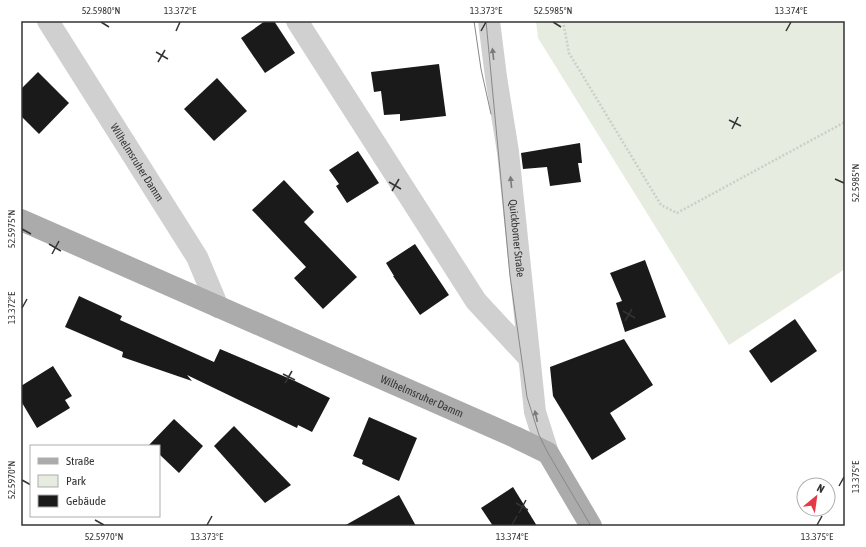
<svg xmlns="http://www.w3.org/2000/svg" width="866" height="547" font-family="'Asap Condensed',sans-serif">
<rect width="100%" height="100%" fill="#fff"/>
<polygon fill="#e6ecdf" points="536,21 845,21 845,269 729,345 538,38"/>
<g fill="#1a1a1a">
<polygon points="265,21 274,21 295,53 265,73 241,38"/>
<polygon points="439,64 446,116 400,121 400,114 384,115 381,91 374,92 371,72"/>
<polygon points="38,72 69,103 39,134 21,116 21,89"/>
<polygon points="217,78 247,111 214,141 184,109"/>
<polygon points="580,143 582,163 578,163 581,182 550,186 547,167 523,169 521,153"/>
<polygon points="358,151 379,183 347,203 336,186 339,184 329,170"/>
<polygon points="284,180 314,212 304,222 357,277 323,309 294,278 306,267 252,210"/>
<polygon points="415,244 449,295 420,315 393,276 394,276 386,263"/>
<polygon points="645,260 666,317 625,332 616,303 622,301 610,273"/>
<polygon points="79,296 122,316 120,320 214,362 220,349 295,381 330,398 312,432 298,425 297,428 187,375 192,381 122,357 123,352 65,327"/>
<polygon points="795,319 817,351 771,383 749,351"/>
<polygon points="624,339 653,385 610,413 626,439 592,460 553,396 550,367"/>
<polygon points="53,366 72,396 65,400 70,408 37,428 21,401 21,386"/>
<polygon points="369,417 417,438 399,481 362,464 363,460 353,456"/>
<polygon points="174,419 203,446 179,473 159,454 159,446 149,445"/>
<polygon points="234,426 291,485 265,503 214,446"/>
<polygon points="513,487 537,526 493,526 481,508"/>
<polygon points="399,495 416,526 344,526"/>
</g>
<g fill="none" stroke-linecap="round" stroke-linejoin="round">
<polyline stroke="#cdcdcd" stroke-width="2.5" stroke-dasharray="2 2" stroke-linecap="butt" points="563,21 569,53 661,205 677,213 845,122"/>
<g stroke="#d0d0d0" stroke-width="22">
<path id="s1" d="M 48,21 L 197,257 L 218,307"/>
<polyline points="297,21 476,301 529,358"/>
<path id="s2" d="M 489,21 L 496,77 L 508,152 L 535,412 L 548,453"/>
</g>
<path stroke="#ababab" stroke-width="22" id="s3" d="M 21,220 L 515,437 L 548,453 L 591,526"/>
<g stroke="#888" stroke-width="1">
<polyline points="474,21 481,69 491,114"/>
<polyline points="486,21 510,276 527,397 539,435 548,453 591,526"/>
</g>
</g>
<defs><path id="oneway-solid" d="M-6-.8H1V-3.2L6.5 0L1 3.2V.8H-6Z"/></defs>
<g fill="#7a7a7a">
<use href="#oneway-solid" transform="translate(493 54) rotate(-97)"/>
<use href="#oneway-solid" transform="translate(511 182) rotate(-96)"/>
<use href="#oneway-solid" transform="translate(536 416) rotate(-103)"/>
</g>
<path fill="none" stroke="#333" stroke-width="1.5" d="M 101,22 L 109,27M 553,22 L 561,27M 176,31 L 180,22M 481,31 L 486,22M 786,31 L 791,22M 156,52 L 168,59M 158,62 L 165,50M 729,120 L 741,126M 732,129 L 738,117M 835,179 L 844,183M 389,182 L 401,189M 392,191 L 399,179M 22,229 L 31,234M 49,244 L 61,251M 52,254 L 59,241M 22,308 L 27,299M 623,311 L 635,318M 625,321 L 632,309M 283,374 L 295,380M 285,383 L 292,371M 22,480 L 31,485M 839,486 L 844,477M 516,503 L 528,510M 519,513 L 526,500M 95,520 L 104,525M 207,525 L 212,516M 512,525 L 517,516M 817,525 L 822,516"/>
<g text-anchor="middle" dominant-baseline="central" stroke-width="4" stroke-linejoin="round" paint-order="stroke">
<g font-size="11" fill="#333" stroke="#fff">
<text stroke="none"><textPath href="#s1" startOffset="167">Wilhelmsruher Damm</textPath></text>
<text stroke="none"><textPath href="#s2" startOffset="219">Quickborner Straße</textPath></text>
<text stroke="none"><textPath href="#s3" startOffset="438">Wilhelmsruher Damm</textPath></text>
</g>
</g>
<rect width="866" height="547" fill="none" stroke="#ffffff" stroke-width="44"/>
<rect x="30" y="445" width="130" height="72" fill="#ffffff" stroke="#adadad"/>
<rect x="38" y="458" width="20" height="6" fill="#ababab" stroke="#adadad"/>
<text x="66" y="465" font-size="12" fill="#333333">Straße</text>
<rect x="38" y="475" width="20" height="12" fill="#e6ecdf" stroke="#adadad"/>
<text x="66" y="485" font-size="12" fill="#333333">Park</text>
<rect x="38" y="495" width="20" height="12" fill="#1a1a1a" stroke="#adadad"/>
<text x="66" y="505" font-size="12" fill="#333333">Gebäude</text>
<g transform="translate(816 497) rotate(29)"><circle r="19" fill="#ffffff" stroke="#adadad"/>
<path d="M0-3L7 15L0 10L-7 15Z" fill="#e63946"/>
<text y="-6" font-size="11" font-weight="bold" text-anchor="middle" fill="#333333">N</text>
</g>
<rect x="22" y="22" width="822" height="503" fill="none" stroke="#333" stroke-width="1.5"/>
<g font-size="10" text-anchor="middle" fill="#333">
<text x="101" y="14">52.5980°N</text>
<text x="180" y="14">13.372°E</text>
<text x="486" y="14">13.373°E</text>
<text x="553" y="14">52.5985°N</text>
<text x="791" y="14">13.374°E</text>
<text transform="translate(855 183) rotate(-90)" y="4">52.5985°N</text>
<text transform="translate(11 229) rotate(-90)" y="4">52.5975°N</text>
<text transform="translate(11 308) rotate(-90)" y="4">13.372°E</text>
<text transform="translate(855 477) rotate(-90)" y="4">13.375°E</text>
<text transform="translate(11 480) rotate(-90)" y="4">52.5970°N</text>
<text x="104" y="540">52.5970°N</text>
<text x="207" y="540">13.373°E</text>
<text x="512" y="540">13.374°E</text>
<text x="817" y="540">13.375°E</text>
</g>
</svg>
